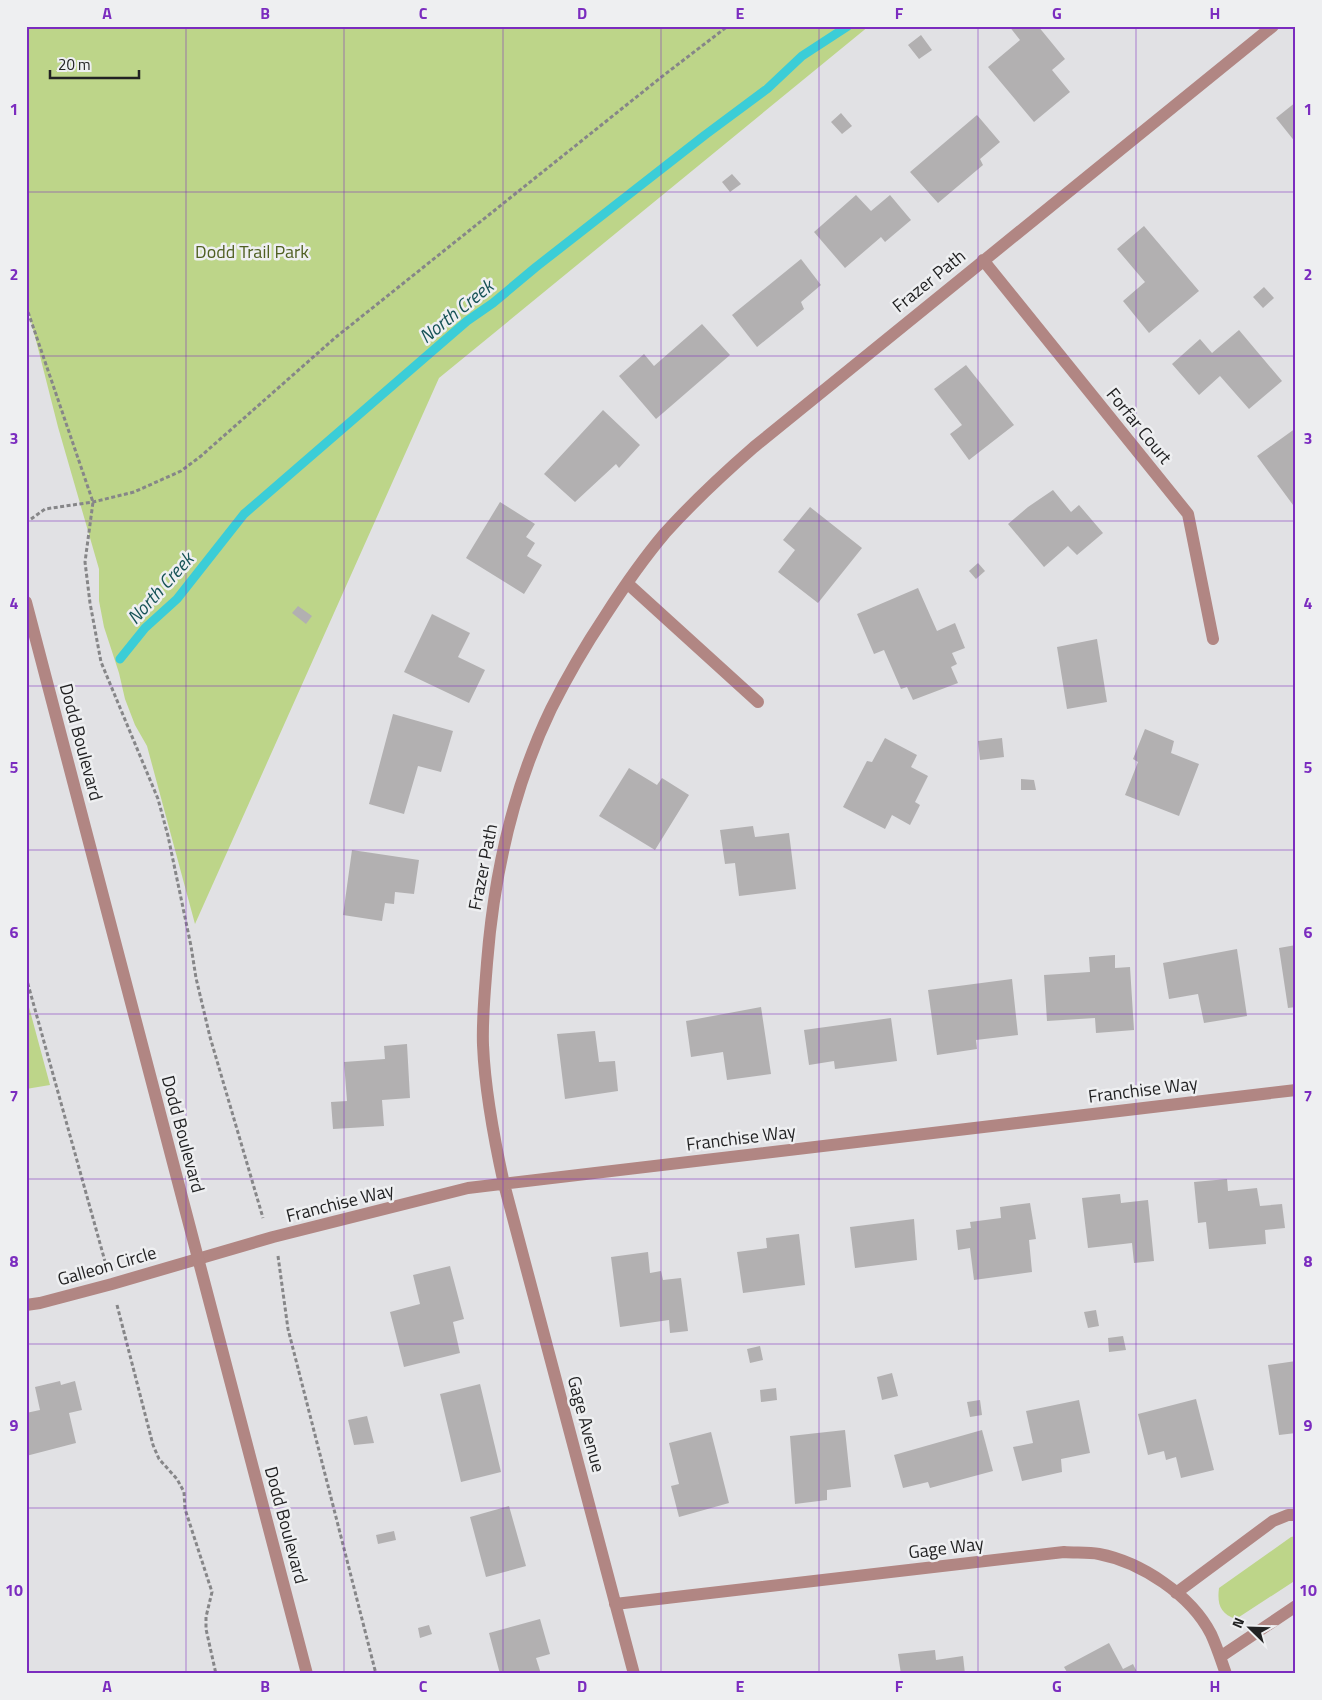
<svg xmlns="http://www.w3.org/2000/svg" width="1322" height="1700" font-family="'Titillium Web',sans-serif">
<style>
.green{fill:#bdd589}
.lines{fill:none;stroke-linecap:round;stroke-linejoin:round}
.stream{stroke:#3bcdd7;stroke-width:9}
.building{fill:#b2b0b1}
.path{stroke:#868688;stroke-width:3;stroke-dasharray:4 2.5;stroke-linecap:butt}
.minor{stroke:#b18683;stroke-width:12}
.tertiary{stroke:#b18683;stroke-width:12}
.grid{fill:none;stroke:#7b2cbf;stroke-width:1;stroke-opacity:0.55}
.labels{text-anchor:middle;stroke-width:5;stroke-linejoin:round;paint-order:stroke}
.park-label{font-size:18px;fill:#4f5f21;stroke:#eeeff1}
.street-label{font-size:18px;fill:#222223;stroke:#eeeff1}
.water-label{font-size:19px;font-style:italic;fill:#175357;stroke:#eeeff1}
.neatline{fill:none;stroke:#7b2cbf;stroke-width:2}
.grid-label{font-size:16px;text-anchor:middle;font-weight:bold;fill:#7b2cbf}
</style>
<rect width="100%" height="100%" fill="#e1e1e4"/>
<path class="green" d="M26,26H869L439,378L195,924L147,746L135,725L125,699L119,673L104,627L99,601V569L58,427L26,301Z
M26,996L50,1085L26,1089Z
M1296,1536V1580L1236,1619C1220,1614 1217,1604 1219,1588L1291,1537Z"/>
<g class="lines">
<path class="stream" d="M120,659L145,628L177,599L244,514L467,321L493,303L536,267L705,135L767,89L802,56L848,26"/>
</g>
<path class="building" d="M1009,26H1038L1065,59L1052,70L1070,92L1034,122L988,67L1020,40Z
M921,35L932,50L919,59L908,45Z
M1296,102V143L1276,118Z
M841,113L852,126L842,134L831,122Z
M977,115L1000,142L980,159L983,165L938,203L910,172Z
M732,174L741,184L730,192L722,182Z
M856,195L871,211L890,195L911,220L885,242L881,237L845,268L814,232Z
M1144,226L1199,291L1149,333L1123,301L1145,282L1117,249Z
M801,259L821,285L801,302L804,309L757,347L732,315Z
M1264,287L1274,298L1263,308L1253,297Z
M702,324L730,355L656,419L619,376L644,354L654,366Z
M1239,330L1282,381L1249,409L1220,376L1199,395L1172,364L1200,339L1212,353Z
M966,365L1014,425L969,460L950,434L962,425L934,389Z
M603,410L640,445L619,468L616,464L575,502L544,474Z
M1296,428V509L1257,456Z
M1053,490L1071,512L1079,505L1103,533L1077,555L1068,546L1044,567L1008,524L1028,507Z
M500,502L535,524L526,537L535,543L527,556L542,565L524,594L466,558Z
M810,507L862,548L818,603L778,572L795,550L783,540Z
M978,563L985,571L976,579L969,571Z
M918,588L937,631L955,623L965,648L952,653L957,664L951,667L958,683L913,700L907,687L901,689L884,650L874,654L857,614Z
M298,606L312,616L306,624L292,613Z
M432,614L470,633L458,657L485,670L469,703L404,672Z
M1097,639L1107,702L1067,709L1057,647Z
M393,714L453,731L441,772L418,766L404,814L369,804Z
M1145,729L1174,741L1171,753L1199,764L1179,816L1125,795L1138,762L1133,759Z
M885,738L917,755L911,767L928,776L915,802L920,805L910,825L892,815L885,829L843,807L867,761L872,762Z
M1002,738L1004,757L980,760L978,741Z
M629,768L657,785L662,778L689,795L655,850L599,816Z
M1021,779L1034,780L1036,790H1021Z
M753,826L755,837L789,833L796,889L739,896L735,863L725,864L720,830Z
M352,850L419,860L414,894L395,892L394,904L385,903L382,921L343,915Z
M1296,945V1007L1288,1008L1279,948Z
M1237,949L1247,1016L1204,1023L1198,994L1169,999L1163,963Z
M1115,955V968L1130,967L1134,1030L1096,1033L1095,1018L1047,1021L1044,975L1090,972L1089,957Z
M1012,979L1018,1035L976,1040L977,1049L937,1055L928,990Z
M761,1007L771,1074L727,1080L723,1052L691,1057L686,1021Z
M891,1018L897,1061L835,1069L834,1061L809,1065L804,1030Z
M595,1031L599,1062L615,1061L618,1091L565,1099L557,1034Z
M407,1044L410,1098L382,1100L384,1126L333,1129L331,1102L347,1101L344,1062L385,1059L384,1046Z
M1227,1179L1228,1191L1257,1188L1260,1206L1282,1204L1285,1228L1265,1230L1266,1244L1209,1249L1206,1222L1198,1223L1194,1182Z
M1120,1194L1121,1203L1148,1200L1154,1261L1134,1263L1132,1243L1088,1248L1082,1198Z
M1030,1203L1036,1239L1029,1240L1032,1272L974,1280L970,1248L958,1250L956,1230L971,1228L970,1222L1001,1218L1000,1207Z
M914,1219L917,1260L855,1268L850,1227Z
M799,1234L805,1285L743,1293L737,1252L767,1248L766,1238Z
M648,1252L650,1273L661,1271L663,1280L681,1278L688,1331L670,1333L669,1320L620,1327L611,1257Z
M450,1266L464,1319L453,1322L460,1353L404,1367L390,1312L420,1304L413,1275Z
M1096,1310L1099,1326L1088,1328L1084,1312Z
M1123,1336L1126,1350L1109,1352L1108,1338Z
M760,1346L763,1360L750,1363L747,1349Z
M1296,1361V1433L1279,1435L1268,1365Z
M892,1373L898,1396L882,1400L877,1377Z
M60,1381L61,1385L75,1381L82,1410L69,1413L76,1443L26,1456V1413L40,1410L35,1387Z
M480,1384L501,1472L461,1482L440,1394Z
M776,1388L777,1400L761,1402L760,1390Z
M1196,1399L1214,1470L1181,1478L1176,1457L1166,1460L1164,1451L1148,1455L1138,1414Z
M980,1400L982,1415L970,1417L967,1402Z
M1079,1400L1090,1453L1061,1459L1062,1472L1022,1481L1013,1447L1033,1443L1026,1411Z
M367,1416L374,1443L354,1445L348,1420Z
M845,1430L851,1487L827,1490V1500L795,1504L790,1436Z
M982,1430L993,1471L930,1488L928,1482L903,1488L894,1455Z
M711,1432L729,1503L679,1517L671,1486L679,1484L669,1443Z
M509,1506L526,1566L486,1577L470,1517Z
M394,1531L396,1540L378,1544L376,1535Z
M540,1619L550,1654L536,1658L541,1674H500L489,1633Z
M429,1625L432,1634L420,1638L418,1628Z
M1109,1643L1123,1669L1133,1664L1138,1674H1068L1064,1667Z
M935,1650L936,1660L963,1656L965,1674H901L898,1654Z"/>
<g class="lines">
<path class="path" d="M26,306L93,502L85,562L90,603L101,662L158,799L168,836L191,946L196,978L210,1037L263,1218
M31,519L45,509L93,502L134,492L181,471L201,456L336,337L664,75L728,26
M26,977L106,1265
M278,1256L288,1329L376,1674
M117,1305L153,1445L159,1459L177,1479L184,1492L185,1509L212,1592L206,1617V1629L216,1674"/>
<path class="minor" d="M983,260L1188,514L1213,639
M627,583L758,702
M26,1305L40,1303L112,1284L273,1237L468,1188L1296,1090
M1176,1593L1273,1521L1288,1515H1296
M615,1604L1064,1552C1075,1553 1088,1552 1099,1554C1141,1562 1191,1595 1211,1634C1217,1647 1221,1660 1226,1674
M1220,1657L1296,1606
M634,1674L504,1184C494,1139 485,1092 483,1045C482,1018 485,990 487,963C494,874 512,790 551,709C567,677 585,646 605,616C623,588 643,559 665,533C693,502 723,474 754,447L1273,26"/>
<path class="tertiary" d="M26,602L307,1674"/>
</g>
<path class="grid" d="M186,26V1674M344,26V1674M503,26V1674M661,26V1674M819,26V1674M978,26V1674M1136,26V1674M26,192H1296M26,356H1296M26,521H1296M26,686H1296M26,850H1296M26,1014H1296M26,1179H1296M26,1344H1296M26,1508H1296"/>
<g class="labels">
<g class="park-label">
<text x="252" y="258">Dodd Trail Park</text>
</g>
<g class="street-label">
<text transform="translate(929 281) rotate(-39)" y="6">Frazer Path</text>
<text transform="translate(1139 426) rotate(51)" y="6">Forfar Court</text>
<text transform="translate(81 742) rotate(75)" y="6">Dodd Boulevard</text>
<text transform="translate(483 867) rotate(-79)" y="6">Frazer Path</text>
<text transform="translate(1143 1090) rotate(-7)" y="6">Franchise Way</text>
<text transform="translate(183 1134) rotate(75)" y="6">Dodd Boulevard</text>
<text transform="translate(741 1138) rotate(-7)" y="6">Franchise Way</text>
<text transform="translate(340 1203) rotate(-14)" y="6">Franchise Way</text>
<text transform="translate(107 1266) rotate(-16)" y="6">Galleon Circle</text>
<text transform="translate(586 1424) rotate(75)" y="6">Gage Avenue</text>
<text transform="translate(286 1525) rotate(75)" y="6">Dodd Boulevard</text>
<text transform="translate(946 1548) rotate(-7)" y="6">Gage Way</text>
</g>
<g class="water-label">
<text transform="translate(456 311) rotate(-39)" y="7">North Creek</text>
<text transform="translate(160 588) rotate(-48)" y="7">North Creek</text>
</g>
</g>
<rect width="1322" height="1700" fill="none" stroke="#eeeff1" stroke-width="55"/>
<g transform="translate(1250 1628) rotate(293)" stroke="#eeeff1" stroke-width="4" paint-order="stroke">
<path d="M0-4L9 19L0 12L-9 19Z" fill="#222223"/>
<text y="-8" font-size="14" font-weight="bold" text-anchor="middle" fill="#222223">N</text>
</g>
<path d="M50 70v8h89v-8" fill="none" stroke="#222223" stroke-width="2.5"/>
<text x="58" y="70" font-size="15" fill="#222223" stroke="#eeeff1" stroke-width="4" paint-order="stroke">20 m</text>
<rect x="28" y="28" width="1266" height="1644" class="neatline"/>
<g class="grid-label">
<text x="107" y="19">A</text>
<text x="265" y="19">B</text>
<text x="423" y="19">C</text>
<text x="582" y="19">D</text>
<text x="740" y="19">E</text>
<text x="899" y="19">F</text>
<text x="1057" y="19">G</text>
<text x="1215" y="19">H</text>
<text x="14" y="115">1</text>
<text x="1308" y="115">1</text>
<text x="14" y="280">2</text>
<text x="1308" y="280">2</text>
<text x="14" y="444">3</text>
<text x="1308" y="444">3</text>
<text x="14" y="609">4</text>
<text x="1308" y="609">4</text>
<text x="14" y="773">5</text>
<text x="1308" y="773">5</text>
<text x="14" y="938">6</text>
<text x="1308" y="938">6</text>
<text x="14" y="1102">7</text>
<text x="1308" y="1102">7</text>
<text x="14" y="1267">8</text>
<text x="1308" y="1267">8</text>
<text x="14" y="1431">9</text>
<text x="1308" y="1431">9</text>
<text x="14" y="1596">10</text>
<text x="1308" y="1596">10</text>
<text x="107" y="1692">A</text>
<text x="265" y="1692">B</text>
<text x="423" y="1692">C</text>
<text x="582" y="1692">D</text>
<text x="740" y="1692">E</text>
<text x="899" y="1692">F</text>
<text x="1057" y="1692">G</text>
<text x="1215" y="1692">H</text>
</g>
</svg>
